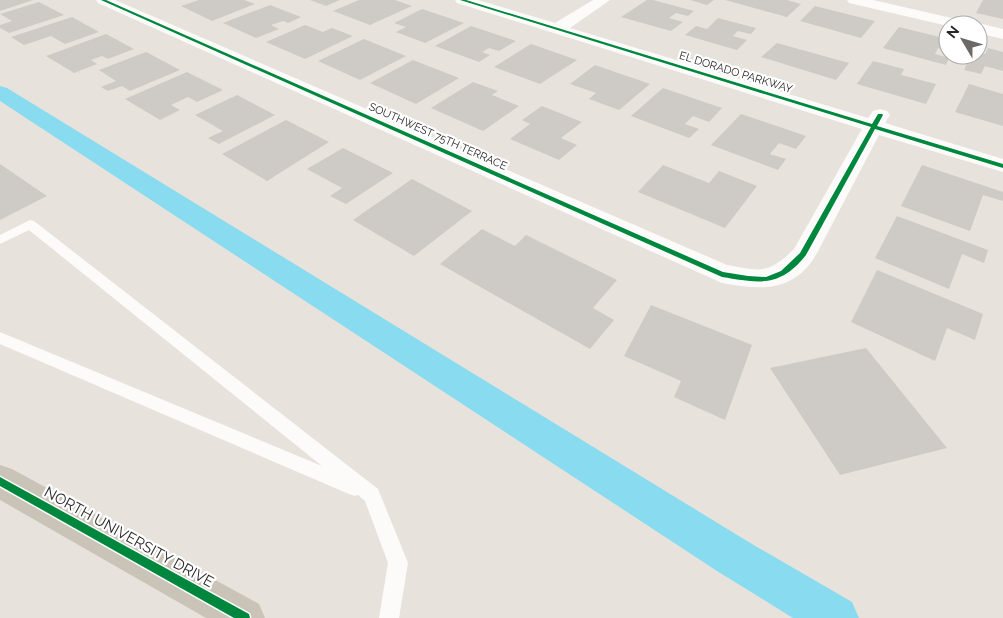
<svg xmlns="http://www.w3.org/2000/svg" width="1003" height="618" font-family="Raleway,sans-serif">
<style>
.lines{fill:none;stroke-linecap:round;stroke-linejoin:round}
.canal{fill:#89dcf0;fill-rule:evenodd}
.building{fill:#cecac6}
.lane{fill:#fcfbfa;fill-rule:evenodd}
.street{fill:#fcfbfa;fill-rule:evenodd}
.primary{fill:#cac3b7;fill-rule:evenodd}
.cycleway-casing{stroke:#fff;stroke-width:3}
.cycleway{fill:#00873e;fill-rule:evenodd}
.labels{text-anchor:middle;stroke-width:4.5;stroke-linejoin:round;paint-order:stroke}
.far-street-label{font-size:11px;fill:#282828;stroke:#fff}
.near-street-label{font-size:15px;fill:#282828;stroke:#fff}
</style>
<rect width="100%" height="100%" fill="#e8e2dc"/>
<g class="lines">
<path class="canal" d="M0,86L7,88L747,541L852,602L859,618H793L717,571L0,101Z"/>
</g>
<path class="building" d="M0,0H33L0,11Z
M199,0H244L255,4L212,21L181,6Z
M310,0H340L326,6Z
M359,0H395L412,6L370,25L333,11Z
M647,0H653L694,11L688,16L676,13L669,18L683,22L671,31L621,17Z
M690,0H714L707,5Z
M725,0H787L801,4L787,17Z
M983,0H1003V19L976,13Z
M39,2L64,15L9,33L0,28V25L12,21L0,14Z
M270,5L301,17L288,23L283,21L271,25L279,29L256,38L223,23Z
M815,6L875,21L861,38L800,21Z
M422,9L464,23L425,43L396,32L406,27L394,23Z
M72,17L99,32L65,44L51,36L24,45L11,37Z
M718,18L756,28L751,34L738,31L733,36L747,40L737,50L685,35L696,26L707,29Z
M305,25L323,32L332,28L353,36L305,59L266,42Z
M471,26L516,41L499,51L489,48L482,52L490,55L479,62L435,46Z
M899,27L948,39V51L938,48L935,54L949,58L946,65L883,48Z
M106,34L134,49L108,59L102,56L91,60L97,64L74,73L46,56Z
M364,39L406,56L360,80L318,61Z
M777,43L849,63L836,80L761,57Z
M531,44L577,60L540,84L494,67Z
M988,48L1003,52V71L985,66L981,74L964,70L971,55H978V52L985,54Z
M146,52L180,70L130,91L122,86L108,91L101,87L116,81L99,70Z
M413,60L459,78L416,104L370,83Z
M873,61L904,69L901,75L936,84L926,104L857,84Z
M595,65L650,84L619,110L589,99L596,93L570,84Z
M187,72L223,90L197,102L188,97L171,105L180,110L160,120L125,99Z
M473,82L498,91L492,95L519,106L483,131L431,108Z
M969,84L1003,94V126L955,112Z
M663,88L722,108L709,122L693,116L685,124L699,129L689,138L631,116Z
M237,95L275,115L219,144L208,138L223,131L195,115Z
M542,106L582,122L561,138L577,145L559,160L510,139L530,124L522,120Z
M741,114L806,136L796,149L779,143L770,154L786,159L778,170L711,145Z
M286,120L329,142L267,181L222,154Z
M343,148L393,173L346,204L330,196L342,188L307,169Z
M0,164L47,196L0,220Z
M663,165L709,183L719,171L757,186L725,228L638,192Z
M922,165L1003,192V201L983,195L970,231L901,206Z
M412,179L472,211L414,256L353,220Z
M897,216L988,250L984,263L962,254L949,289L875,258Z
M482,229L515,246L526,235L617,280L593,308L614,320L590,349L440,264Z
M877,270L983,314L975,340L947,328L935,361L851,322Z
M651,305L752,345L725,420L674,397L681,381L624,356Z
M866,348L947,448L840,475L770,368Z"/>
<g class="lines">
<path class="lane" d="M30,220L34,221L378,489L408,563L399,618H379L388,563L365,501L358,495L355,496L349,494L0,344V332L322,466L29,230L0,244V235Z"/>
<path class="street" d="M96,0H115L727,265C761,271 767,275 794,249L862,129L457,3L455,0H478L555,23L593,0H610L570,28L868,118L873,111L880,109L887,111L890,115L885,123L1003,159V172L879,135L816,255C793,293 760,290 722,283L98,3Z
M847,0H873L969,22L971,25L948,26L849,3Z
M978,23L1003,29V39L978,33V25H972Z"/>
<path class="primary" d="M0,465L12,469L259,604L265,618H206L0,500Z"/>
<defs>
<path id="cycleway" d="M101,0H106L723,272L748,276L766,277L781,271L800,253L871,127L460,0H466L872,124L878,114H882L883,115L877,126L1003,164V168L875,129L806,255C780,288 759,283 722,277Z
M0,477L249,614L250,618H234L0,486Z"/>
</defs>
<use href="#cycleway" class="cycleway-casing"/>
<use href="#cycleway" class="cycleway"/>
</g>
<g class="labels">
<g class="far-street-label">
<text transform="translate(736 72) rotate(17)" y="4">EL DORADO PARKWAY</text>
<text transform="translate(438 136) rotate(24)" y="4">SOUTHWEST 75TH TERRACE</text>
</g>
<g class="near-street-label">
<text transform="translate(129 537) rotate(29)" y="5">NORTH UNIVERSITY DRIVE</text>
</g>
</g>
<g transform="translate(963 40) rotate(308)"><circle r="24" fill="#ffffff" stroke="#a9a9a9"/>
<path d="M0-4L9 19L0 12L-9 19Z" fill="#6b6967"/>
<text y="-8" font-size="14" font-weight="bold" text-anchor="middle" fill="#282828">N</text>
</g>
</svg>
